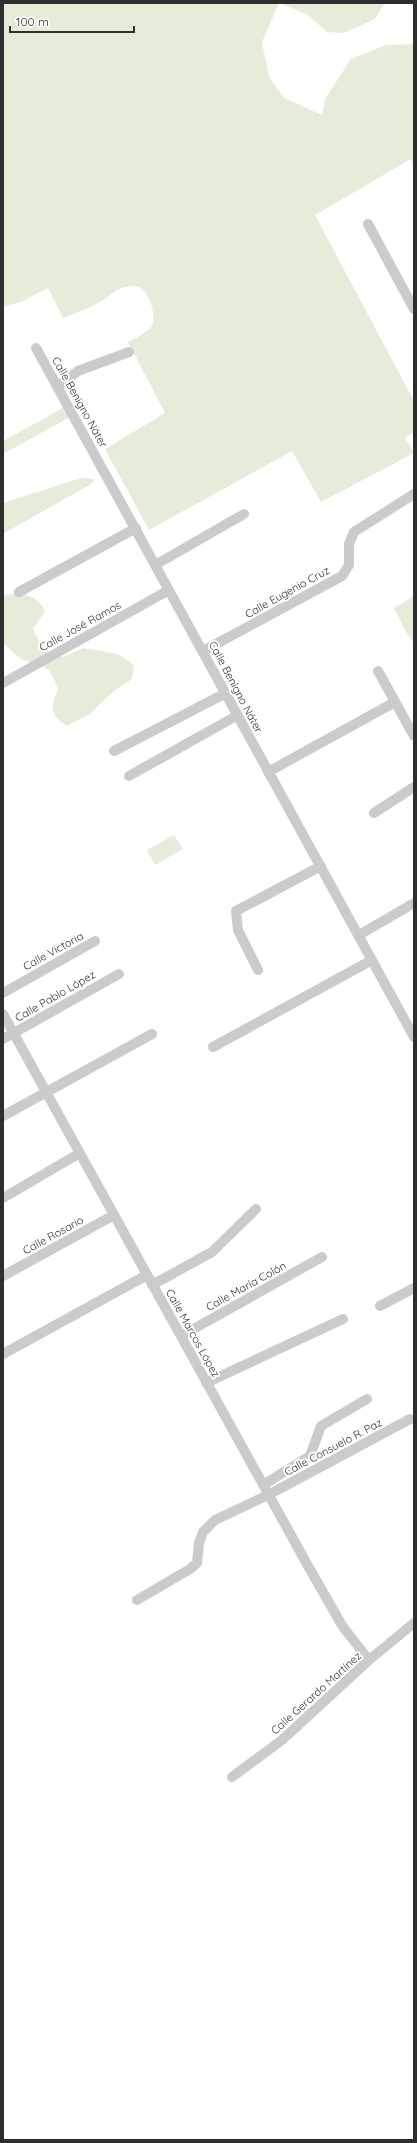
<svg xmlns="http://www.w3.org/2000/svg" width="417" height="2143" font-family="Quicksand,sans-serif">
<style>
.green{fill:#e5ecda}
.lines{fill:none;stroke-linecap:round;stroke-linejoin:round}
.minor{stroke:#cbcbcb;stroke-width:10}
.labels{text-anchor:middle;stroke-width:4;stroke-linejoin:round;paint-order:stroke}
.street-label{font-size:11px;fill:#2e2e2e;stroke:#fff}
</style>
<rect width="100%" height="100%" fill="#fff"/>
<path class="green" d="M3,3H385L375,19L344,33L327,32L308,15L279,3L262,42L269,77L284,98L322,115L325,99L351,59L386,45L414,44V165L411,159L315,215L414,401V432L405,438L414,453L321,502L292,451L149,530L105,449L165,413L128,342C137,337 151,332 153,321C155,309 147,284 132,286C113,288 114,295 100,302C88,309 75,313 63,318L48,288L21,302L3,307Z
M65,407L70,417L3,454V441Z
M81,478L95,479L91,484L3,534V503Z
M14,594C29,595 38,597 45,611L33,629L43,650L63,657L83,648L118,654L134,665L132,679L114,691L90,714L67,726C50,716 50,706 58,690C49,660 43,670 20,658C14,654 8,647 3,643V595Z
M414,596V643L406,632L394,608Z
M174,835L183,849L155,865L147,850Z"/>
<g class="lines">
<path class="minor" d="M368,224L414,309
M36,348L414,1037
M58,386L78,371L129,352
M155,565L244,514
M19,592L136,528
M203,651L342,576L349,565V544L354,532L414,494
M378,671L414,736
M3,683L169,590
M114,751L226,693
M268,772L395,702
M129,776L238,715
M374,813L414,787
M359,935L414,903
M258,970L238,930L236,911L321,866
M3,993L95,941
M3,1014L308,1566L343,1627L369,1660
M3,1039L119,974
M213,1047L372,960
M3,1116L152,1034
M3,1198L80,1153
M3,1276L114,1215
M152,1285L212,1252L256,1209
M380,1306L414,1288
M181,1336L322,1257
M3,1354L147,1275
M206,1383L343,1319
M263,1485L310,1456L321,1426L367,1399
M137,1600L190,1569L197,1563L199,1543L203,1532L215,1520L268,1495L410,1419
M232,1777L282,1740L369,1660L414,1623"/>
</g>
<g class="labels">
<g class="street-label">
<text transform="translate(80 402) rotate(61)" y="4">Calle Benigno Náter</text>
<text transform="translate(287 592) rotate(-29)" y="4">Calle Eugenio Cruz</text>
<text transform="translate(80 626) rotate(-29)" y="4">Calle José Ramos</text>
<text transform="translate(236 687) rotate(62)" y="4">Calle Benigno Náter</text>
<text transform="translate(53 951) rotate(-29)" y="4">Calle Victoria</text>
<text transform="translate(55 996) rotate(-30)" y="4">Calle Pablo López</text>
<text transform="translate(53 1235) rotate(-29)" y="4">Calle Rosario</text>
<text transform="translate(246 1286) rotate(-29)" y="4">Calle María Colón</text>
<text transform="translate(193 1333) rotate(61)" y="4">Calle Marcos López</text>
<text transform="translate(333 1447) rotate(-28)" y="4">Calle Consuelo R. Paz</text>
<text transform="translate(316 1693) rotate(-42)" y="4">Calle Gerardo Martínez</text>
</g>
</g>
<rect width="417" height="2143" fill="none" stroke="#2e2e2e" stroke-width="8"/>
<path d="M10 26v6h124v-6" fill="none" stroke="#2e2e2e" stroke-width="2"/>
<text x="16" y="26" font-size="12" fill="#2e2e2e" stroke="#ffffff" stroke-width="3" paint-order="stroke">100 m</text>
</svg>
